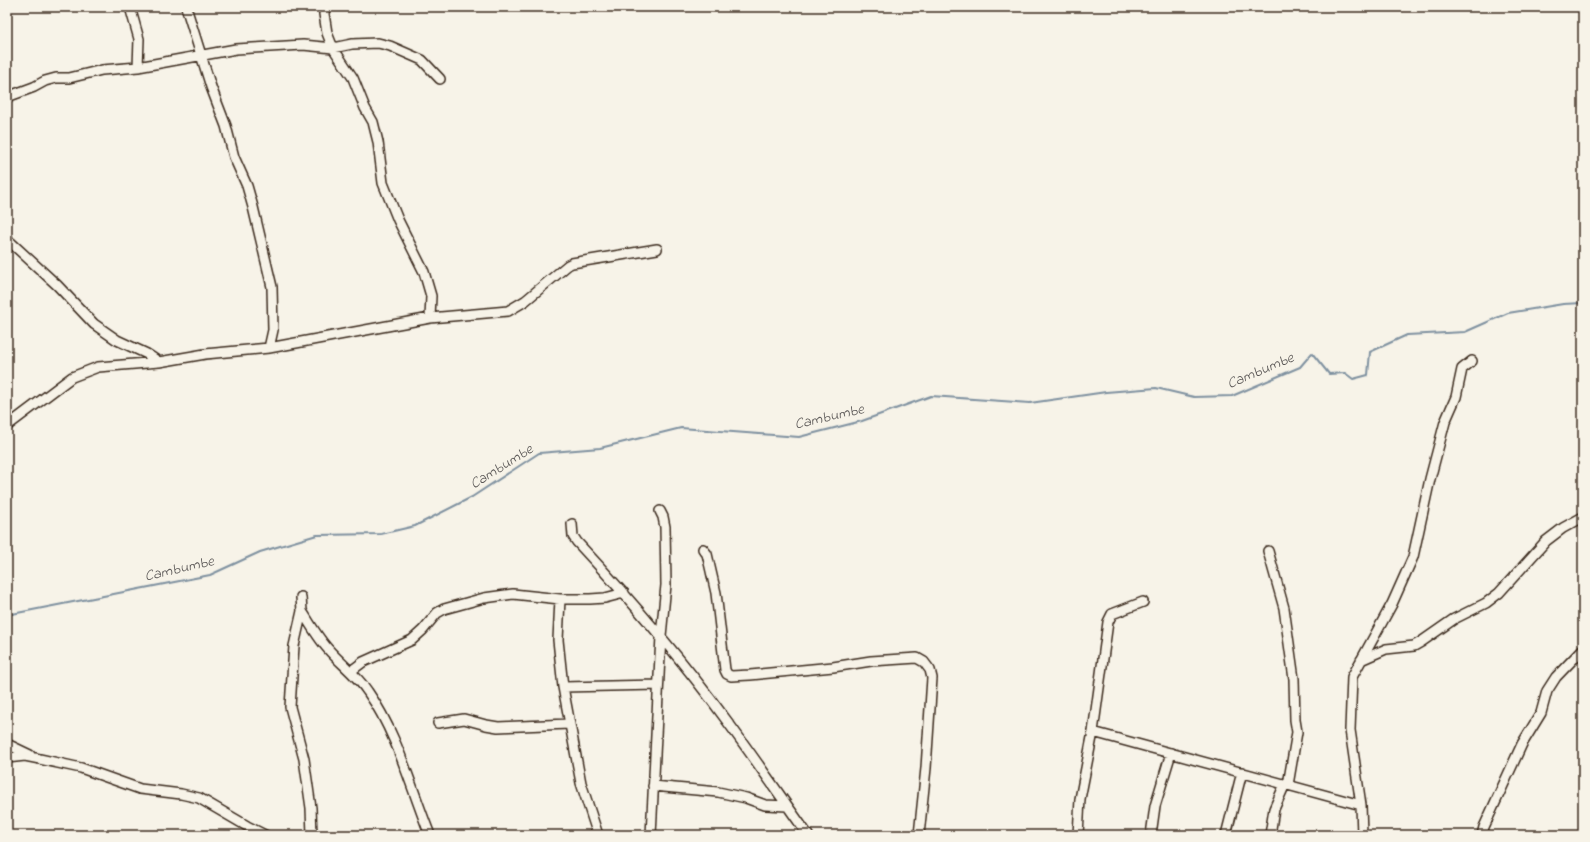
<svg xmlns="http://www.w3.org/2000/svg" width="1590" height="842" font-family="'Indie Flower',sans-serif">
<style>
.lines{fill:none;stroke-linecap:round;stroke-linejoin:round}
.stream{stroke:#7f91a0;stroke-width:2}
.minor-casing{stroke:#3b2a1e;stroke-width:12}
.minor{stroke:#f7f3e8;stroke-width:9}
.labels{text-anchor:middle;stroke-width:4;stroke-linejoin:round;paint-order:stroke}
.water-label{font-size:15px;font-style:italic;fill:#585554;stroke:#f7f3e8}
</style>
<rect width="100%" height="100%" fill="#f7f3e8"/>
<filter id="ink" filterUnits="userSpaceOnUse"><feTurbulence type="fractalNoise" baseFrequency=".025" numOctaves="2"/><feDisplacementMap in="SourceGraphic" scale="8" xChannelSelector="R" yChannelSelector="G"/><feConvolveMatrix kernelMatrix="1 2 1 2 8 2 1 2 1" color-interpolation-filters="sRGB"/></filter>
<g filter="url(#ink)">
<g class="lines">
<path class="stream" d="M7,615L210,575L260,552L317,535L381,534L415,526L472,497L539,453L600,448L681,428L799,437L862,421L931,396L1030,403L1106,392L1156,388L1194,397L1232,396L1300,367L1312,353L1329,374L1345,373L1353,379L1368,375L1370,352L1407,335L1465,332L1508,313L1563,304L1583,303"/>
<defs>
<path id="minor" d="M130,7L139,39L138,67
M186,7L211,87L226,126L234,157L247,186L253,207L272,287L273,330L269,348
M325,7L324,14L327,33L333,48L353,78L365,108L373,122L378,142L383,183L398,220L424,272L431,296L430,318
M7,97L34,87L45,81L56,78H69L102,70L138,67L236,49L303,45L333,48L352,44L378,43L390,46L422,60L440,79
M7,239L57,285L94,324L117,340L147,354L159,362
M7,426L72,377L98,367L159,362L205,354L269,348L430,318L508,311L525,301L568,265L572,263L657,249
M572,524L573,536L577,542C630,599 681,658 727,721C755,759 781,797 808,835
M703,549L707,554L716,593L725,670L727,674L731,676L750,675L833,667L871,661L917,658L924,662L930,670L932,678L926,768L919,835
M1268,551L1284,608L1294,679L1295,720L1297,732L1288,785
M301,597L302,611L294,646L290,707L304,759L311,808L312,835
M560,599L558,640L563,687L581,783L598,835
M302,611C310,624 318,638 328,649C341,664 357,675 368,692C397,733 411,788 430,835
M1361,660L1386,649L1414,646L1421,642L1454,619L1486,603L1499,593L1546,541L1563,528L1583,517
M351,671L363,662L412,640L423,630L437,613L444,609L484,598L513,594L560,599H590L605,598L624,593
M563,687L658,685
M438,723L464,719L486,725L498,727L569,724
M1093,732L1361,805
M7,744L30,755
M7,758L25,756L35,758L81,768L140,789L181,794L199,798L247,826L265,835
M653,786L718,792L746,798L765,805L787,806
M651,835L661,636L666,585L665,527L663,517L660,511
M1078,835L1080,799L1093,732L1108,622L1112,614L1143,602
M1151,835L1155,806L1171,753
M1226,835L1242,772
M1270,835L1274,809L1285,784
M1362,835L1361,805L1350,730L1352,677L1392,604L1413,557L1430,479L1445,422L1456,397L1462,369L1472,361
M1482,835L1484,827L1522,744L1541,713L1547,691L1556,677L1583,649"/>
</defs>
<use href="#minor" class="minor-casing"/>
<use href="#minor" class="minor"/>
</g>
</g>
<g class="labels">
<g class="water-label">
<text transform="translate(1260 370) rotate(-23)" y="5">Cambumbe</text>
<text transform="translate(829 416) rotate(-13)" y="5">Cambumbe</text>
<text transform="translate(501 466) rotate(-32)" y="5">Cambumbe</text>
<text transform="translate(179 568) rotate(-13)" y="5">Cambumbe</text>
</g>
</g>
<rect width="1590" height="842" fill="none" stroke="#f7f3e8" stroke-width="24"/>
<rect x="12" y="12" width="1566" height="818" fill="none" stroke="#3b2a1e" stroke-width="1.5" filter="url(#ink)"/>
</svg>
